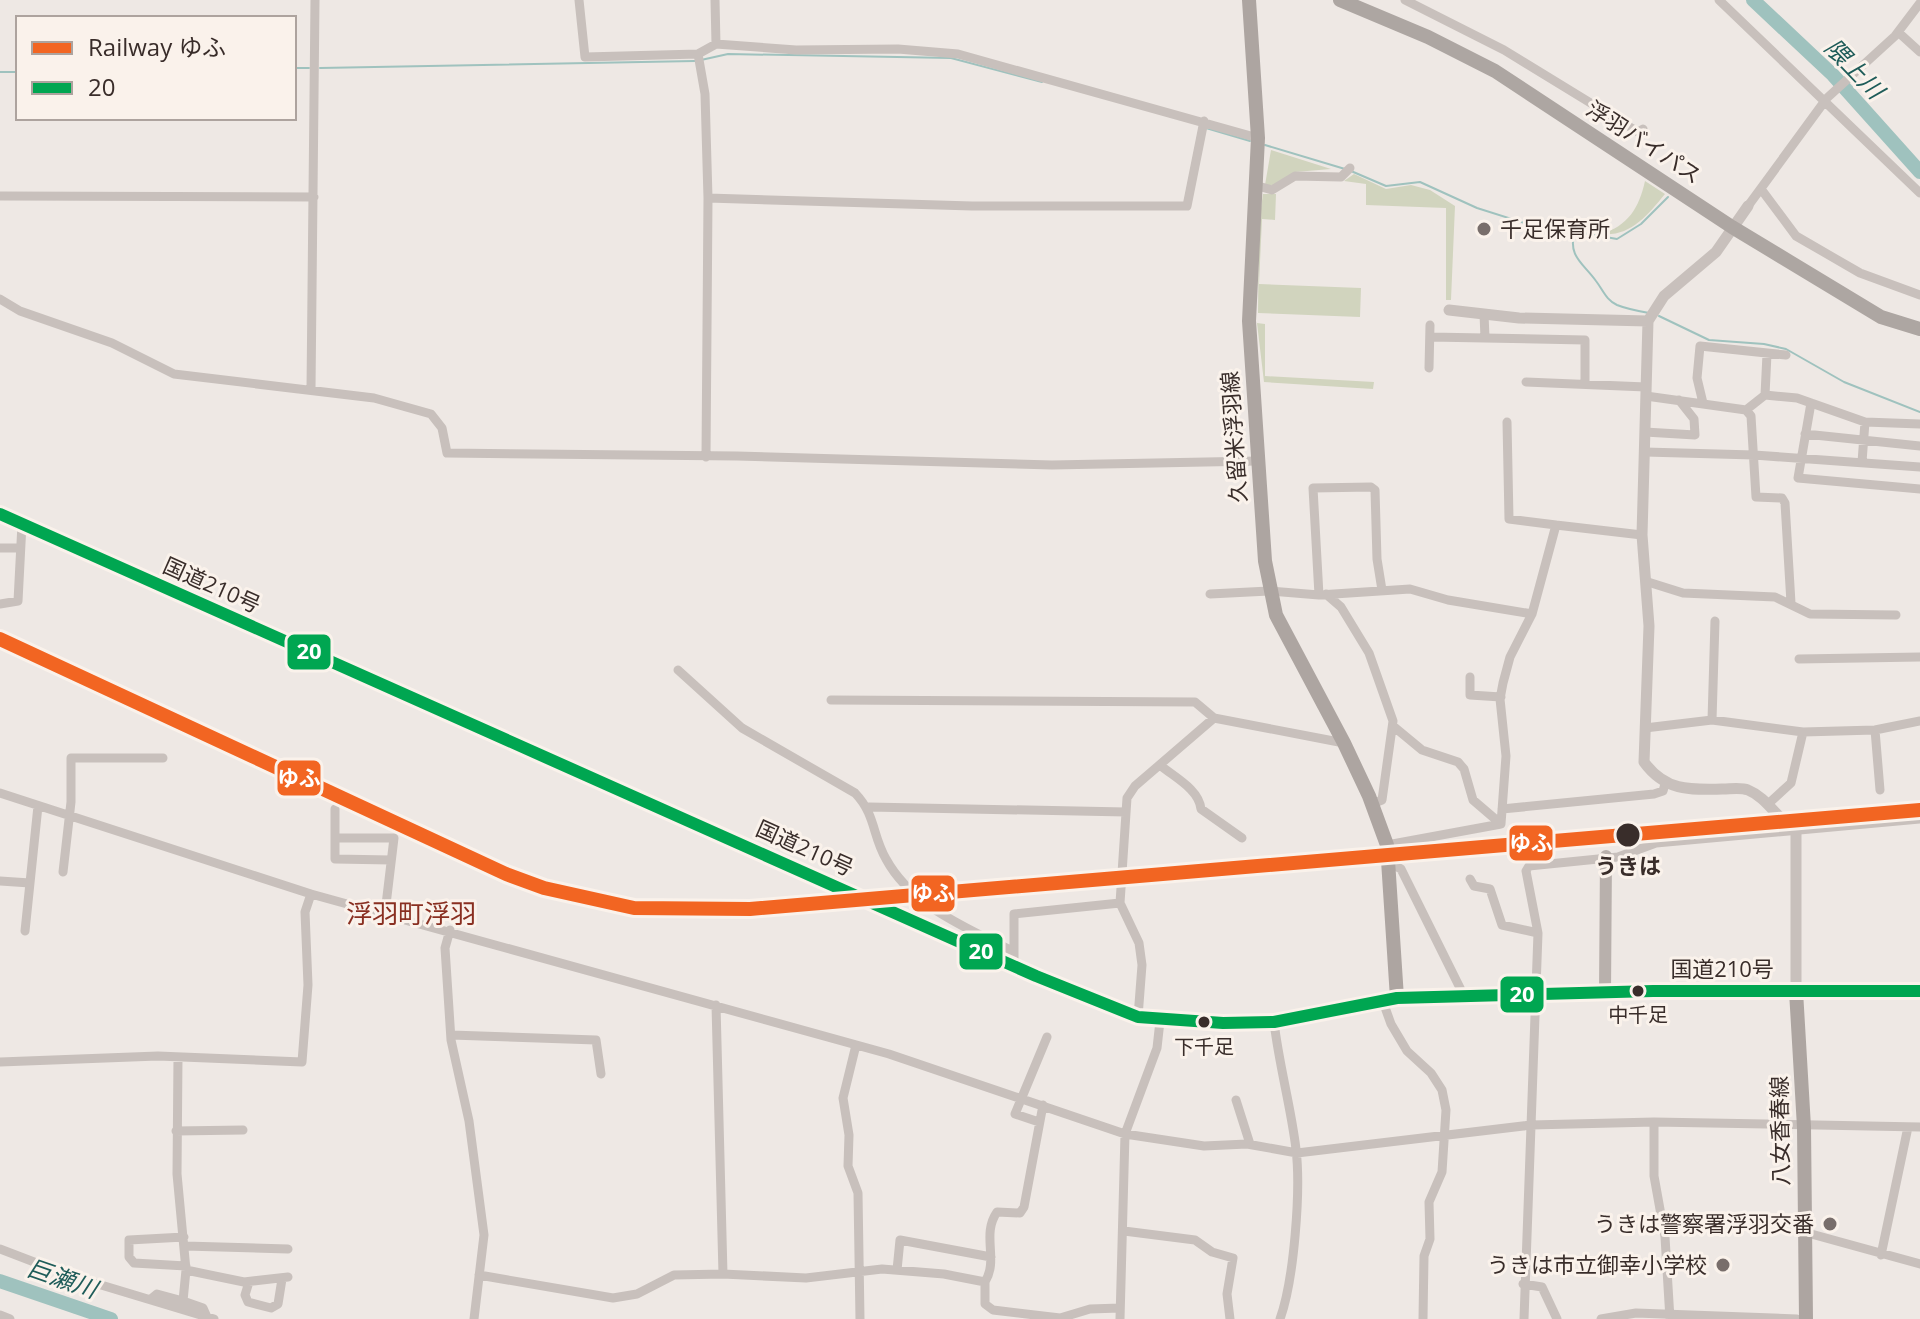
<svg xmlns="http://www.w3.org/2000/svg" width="1920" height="1319" font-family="'Open Sans','Noto Sans JP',sans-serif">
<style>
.green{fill:#d1d4be}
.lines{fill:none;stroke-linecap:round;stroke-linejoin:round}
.stream{stroke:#9fc2be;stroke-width:2}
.river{stroke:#9fc2be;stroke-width:14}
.minor{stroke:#c8c0bc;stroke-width:9}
.tertiary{stroke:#c8c0bc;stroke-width:11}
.secondary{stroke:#b8b0ac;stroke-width:12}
.primary{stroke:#ada5a1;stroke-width:14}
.trunk{stroke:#ada6a2;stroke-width:14}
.bus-1-casing{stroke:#faf2eb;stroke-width:18}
.bus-1{stroke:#00a651;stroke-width:12}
.rail-1-casing{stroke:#faf2eb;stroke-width:20}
.rail-1{stroke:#f26522;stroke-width:14}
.poi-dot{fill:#786e6b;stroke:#faf2eb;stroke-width:3}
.stop-dot{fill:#392d2a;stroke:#faf2eb;stroke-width:3}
.labels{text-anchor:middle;stroke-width:6;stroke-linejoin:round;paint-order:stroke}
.bus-label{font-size:20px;fill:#392d2a;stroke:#faf2eb}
.street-label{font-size:22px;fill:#392d2a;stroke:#faf2eb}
.poi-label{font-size:22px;fill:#392d2a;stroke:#faf2eb;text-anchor:end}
.stop-label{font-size:22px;font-weight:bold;fill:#392d2a;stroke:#faf2eb}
.water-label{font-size:24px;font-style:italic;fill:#1e5c59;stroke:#faf2eb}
.quarter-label{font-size:26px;fill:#892f21;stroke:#faf2eb}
.line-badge{stroke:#faf2eb;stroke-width:3}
.badge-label{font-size:22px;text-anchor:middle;font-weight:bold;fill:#fff}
</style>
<rect width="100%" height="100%" fill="#eee8e4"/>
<path class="green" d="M1271,150L1331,169L1295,172L1275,185H1265Z
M1354,174L1386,189L1411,185L1430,190L1455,206L1451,300H1446V208L1366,205V184L1344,181Z
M1645,181L1665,194C1647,216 1630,237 1601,234C1628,226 1639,208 1645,181Z
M1263,194H1276L1275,220L1262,219L1259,284L1361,288L1360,317L1258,313L1259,222Z
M1257,323L1265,324V376L1374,382L1373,389L1264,382Z"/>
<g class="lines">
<path class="stream" d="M701,60L728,54L951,58L1042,82
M294,68H309
M320,68L695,61
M0,72H18
M1206,128L1250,141
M1265,145L1345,169
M1351,171L1386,186L1420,182L1477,208L1534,226L1575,231C1567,256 1583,263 1596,281C1603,290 1606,300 1617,305C1627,309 1638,311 1649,313
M1577,232L1617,239L1641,224L1668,197
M1659,316L1709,340L1764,344L1786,349L1844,382L1920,412"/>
<path class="river" d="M1753,0L1833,75L1920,172
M0,1281L111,1319"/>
<path class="minor" d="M579,0L585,57L698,54L716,44L796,50L898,49L958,54L1258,138
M715,0L716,44
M1405,0L1504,50L1638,132L1643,129
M1719,0L1920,193
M1898,32L1920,52
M698,54L705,94L708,198L706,457
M1258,186L1272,190L1295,176L1341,177L1350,168
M1761,189L1796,236L1860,273L1920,295
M0,196L314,197
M708,198L972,206H1187L1204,121
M1748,206L1827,98L1895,36L1920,3
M0,299L20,311L112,343L174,374L374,398L431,414L442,428L447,453L737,456L1052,465L1257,461
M1484,314L1485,338
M1430,337L1585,340V384
M1429,368L1430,325
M1526,382L1646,387
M311,389L315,0
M1765,395L1797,398L1865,422L1920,424
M1646,396L1746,410L1751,416L1756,497L1782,498L1785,503L1791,603
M1703,403L1697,378L1700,346L1786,355
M1811,403L1798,478L1920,489
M1746,410L1765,395L1767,354
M1507,422L1509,519L1556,525
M1645,432L1695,435L1694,419L1679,400
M1805,434L1920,446
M1645,452L1754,455L1920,467
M1862,462L1865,422
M0,548H19
M1648,582L1683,593L1775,597L1810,614L1896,615
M1210,594L1269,591L1319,595L1410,589L1448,600L1532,614
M1326,594L1341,607L1369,653L1393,721L1382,800L1372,804
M1319,595L1313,488L1371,487L1375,490L1377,559L1382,590
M0,604L18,601L22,524
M1799,659L1920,657
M678,670L742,728L855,793C876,815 872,835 886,859C912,907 968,928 1014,952V966
M1470,677V695L1501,697
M831,700L1195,702L1214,718
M1712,720L1715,621
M1393,726L1422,750L1458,762L1464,769L1473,800L1501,824
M1645,728L1712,720L1803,732
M1875,730L1880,790
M1160,765C1174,777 1199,789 1201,809L1242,838
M0,793L311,894L889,1054L1125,1134L1204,1146L1247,1144L1297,1153L1531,1125L1654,1122L1920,1127
M1768,804L1791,783L1803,732L1875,730L1920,721
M869,807L1126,812
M335,809V859L391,860
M1502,809L1654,794L1663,791L1665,784
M1501,824L1506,756L1500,699L1503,683L1510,657L1532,614L1556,525L1642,535
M335,838H394L385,913
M1387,845L1501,824
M1390,863L1401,869L1465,998
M63,872L71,802V758H163
M1470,879L1474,886L1490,889L1502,925L1538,933
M0,881L30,883
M450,930L445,948L451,1040L469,1121L484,1235L474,1319
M25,931L38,806
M1014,952V914L1120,903
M1382,999L1391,1024L1407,1051L1431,1073L1442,1090L1446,1110L1442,1172L1429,1202L1430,1239L1424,1256L1423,1319
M716,1005L723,1274L806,1278L882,1269L944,1274L985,1282V1304L993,1310L1060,1318L1090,1309L1120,1308
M1138,1017L1142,965L1139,943L1120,903L1127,798L1135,786L1214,718L1344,743
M1274,1022C1279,1065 1291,1107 1296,1149C1301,1191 1294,1280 1280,1319
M451,1035L596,1040L601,1074
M856,1045L843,1098L849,1135L848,1166L858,1193L860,1319
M178,1057L177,1174L186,1270L183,1301L203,1308L207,1317
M0,1062L158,1056L302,1062L308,985L305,912L311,894
M1236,1100L1250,1144
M1039,1122L1015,1114L1047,1037
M1654,1122V1176L1665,1237L1670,1319
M176,1131L243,1130
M1124,1231L1195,1240L1212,1252L1233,1258L1227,1294L1230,1319
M1804,1232L1920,1264
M184,1237L129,1240V1257L134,1263L186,1266
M185,1246L288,1249
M0,1249L68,1275L214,1319
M1881,1255L1908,1127
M186,1270L244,1282L288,1277
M897,1270L900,1240L991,1257
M479,1275L613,1298L637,1294L674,1275L723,1274
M249,1282L245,1295L248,1302L271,1308L278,1304L282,1279
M985,1282C999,1259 981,1235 997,1212L1020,1213L1024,1207L1043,1105
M1523,1284L1542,1287L1557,1319
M151,1299L157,1294L183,1301
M0,1315L10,1319
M1120,1319L1125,1134L1157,1048L1160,1021
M1524,1319L1538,933L1526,871L1529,866L1618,857L1656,843L1920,819
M1601,1319L1636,1313L1797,1319"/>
<path class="tertiary" d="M1748,206L1716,252L1664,296L1648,321L1642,535L1649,626L1644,762C1665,791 1689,790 1723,789C1730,789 1741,787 1748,790C1768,798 1777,820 1796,830V991
M1449,310L1519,318L1648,321"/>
<path class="secondary" d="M1605,993L1606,856"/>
<path class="primary" d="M1249,0L1258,138L1249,321L1265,561L1276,615L1344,743L1369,796L1387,845L1397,998
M1796,991L1804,1127L1806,1319"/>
<path class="trunk" d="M1340,0L1428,37L1495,71L1732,227L1881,317L1920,329
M0,514L1036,976L1138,1017L1223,1023L1274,1022L1397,998L1653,991H1920"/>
<defs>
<path id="bus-1" d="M0,514L1036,976L1138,1017L1223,1023L1274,1022L1397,998L1653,991H1920"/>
</defs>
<use href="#bus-1" class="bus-1-casing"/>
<use href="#bus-1" class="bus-1"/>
<defs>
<path id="rail-1" d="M0,639L506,874L544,888L634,908L750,909L1920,810"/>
</defs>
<use href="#rail-1" class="rail-1-casing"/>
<use href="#rail-1" class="rail-1"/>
</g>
<g class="poi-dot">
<circle cx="1484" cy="229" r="8"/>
<circle cx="1830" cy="1224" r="8"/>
<circle cx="1723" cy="1265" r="8"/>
</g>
<g class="stop-dot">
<circle cx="1628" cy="835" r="13"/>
<circle cx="1638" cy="991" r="7"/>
<circle cx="1204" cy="1022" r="7"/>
</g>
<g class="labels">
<g class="bus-label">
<text x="1638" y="1022">中千足</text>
<text x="1204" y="1054">下千足</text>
</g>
<g class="street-label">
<text transform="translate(1644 142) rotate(33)" y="8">浮羽バイパス</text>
<text transform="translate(1234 437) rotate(-94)" y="8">久留米浮羽線</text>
<text transform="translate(212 585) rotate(24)" y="8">国道210号</text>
<text transform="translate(805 848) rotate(24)" y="8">国道210号</text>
<text x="1722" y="977">国道210号</text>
<text transform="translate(1780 1131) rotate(-91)" y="8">八女香春線</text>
</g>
<g class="poi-label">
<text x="1500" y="237" text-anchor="start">千足保育所</text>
<text x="1814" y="1232">うきは警察署浮羽交番</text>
<text x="1707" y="1273">うきは市立御幸小学校</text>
</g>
<g class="stop-label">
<text x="1628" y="874">うきは</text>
</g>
<g class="water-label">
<text transform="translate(1854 69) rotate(46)" y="8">隈上川</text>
<text transform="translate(62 1279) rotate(19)" y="8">巨瀬川</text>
</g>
<g class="quarter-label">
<text x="411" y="923">浮羽町浮羽</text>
</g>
</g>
<g class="line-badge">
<rect x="286" y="633" width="46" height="38" rx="8" fill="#00a651"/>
<rect x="276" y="759" width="46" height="38" rx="8" fill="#f26522"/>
<rect x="1508" y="824" width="46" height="38" rx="8" fill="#f26522"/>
<rect x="910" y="874" width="46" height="39" rx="8" fill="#f26522"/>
<rect x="958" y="932" width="46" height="39" rx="8" fill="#00a651"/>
<rect x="1499" y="975" width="46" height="39" rx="8" fill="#00a651"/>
</g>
<g class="badge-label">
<text x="309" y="659">20</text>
<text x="299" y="786">ゆふ</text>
<text x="1531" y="851">ゆふ</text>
<text x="933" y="901">ゆふ</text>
<text x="981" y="959">20</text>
<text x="1522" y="1002">20</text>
</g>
<rect x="16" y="16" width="280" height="104" fill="#faf2eb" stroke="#ada39e" stroke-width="2"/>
<rect x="32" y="42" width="40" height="12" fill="#f26522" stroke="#ada39e" stroke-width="2"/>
<text x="88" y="56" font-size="24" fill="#392d2a">Railway ゆふ</text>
<rect x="32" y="82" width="40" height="12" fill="#00a651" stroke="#ada39e" stroke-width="2"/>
<text x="88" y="96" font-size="24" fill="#392d2a">20</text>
</svg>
